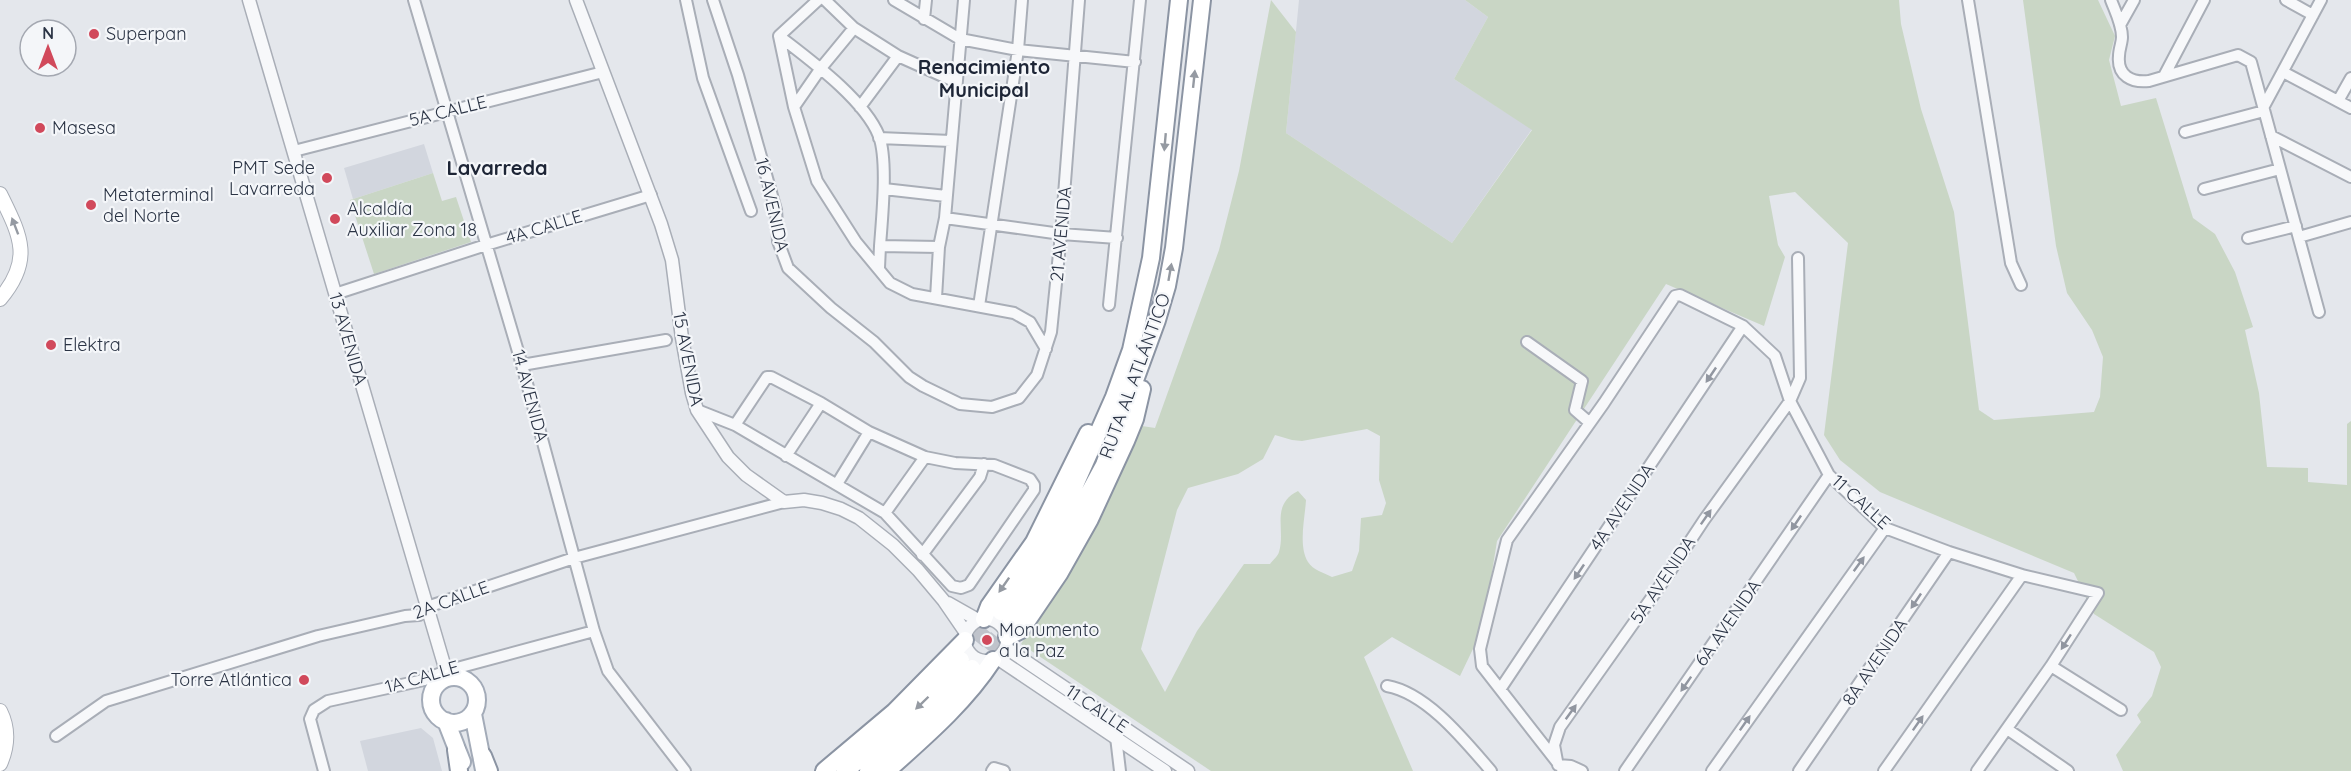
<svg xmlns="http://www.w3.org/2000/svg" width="2351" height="771" font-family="Quicksand,sans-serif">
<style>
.built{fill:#d2d6de}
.green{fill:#c9d6c5;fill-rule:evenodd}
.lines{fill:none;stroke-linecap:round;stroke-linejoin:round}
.trunk-tunnel{stroke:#bfc3cb;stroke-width:16;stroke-dasharray:16 8;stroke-linecap:butt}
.minor-casing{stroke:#a9aeb7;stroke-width:14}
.tertiary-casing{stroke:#a9aeb7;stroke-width:15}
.secondary-casing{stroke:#a9aeb7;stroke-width:16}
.primary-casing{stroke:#a3abb8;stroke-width:20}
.trunk-casing{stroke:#8b94a3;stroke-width:20}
.minor{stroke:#f7f8fa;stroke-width:10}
.tertiary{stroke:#f7f8fa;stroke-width:12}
.secondary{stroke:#fff;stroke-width:14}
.primary{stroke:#fff;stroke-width:16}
.trunk{stroke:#fff;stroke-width:16}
.oneway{fill:#959aa2}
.oneway2{fill:#9196a0}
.poi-dot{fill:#d1495b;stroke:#f4f6f9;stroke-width:2}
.labels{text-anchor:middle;stroke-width:4.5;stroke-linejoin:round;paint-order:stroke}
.poi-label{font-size:18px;fill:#2b3445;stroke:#f4f6f9;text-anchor:start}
.street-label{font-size:18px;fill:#2b3445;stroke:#f4f6f9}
.neighbourhood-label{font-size:20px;font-weight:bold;fill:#1d2536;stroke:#f4f6f9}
</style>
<rect width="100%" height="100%" fill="#e4e7ec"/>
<path class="built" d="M1299,0H1465L1488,17L1454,79L1532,129L1452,243L1286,133Z
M424,144L433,173L353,199L344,168Z
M421,728L433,738L442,771H368L360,741Z"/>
<path class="green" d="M1271,0L1296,32L1286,133L1452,243L1532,130L1454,79L1488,17L1465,0H1899L1901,24L1921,109L1954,212L1979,410L1994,420L2094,412L2100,397L2103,357L2092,330L2067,293L2056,246L2023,0H2098L2115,36L2109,60L2121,106L2156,98L2193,218L2215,234L2235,272L2253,327L2245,330L2259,393L2267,467L2308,468V482L2347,485V424L2351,421V771H2123L2116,755L2141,722L2137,715L2152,696L2161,667L2154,652L2094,614L2074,573L1880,492L1840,460L1824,435L1848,243L1795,192L1769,196L1778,245L1785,257L1764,326L1666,284L1497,541L1483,628L1460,676L1392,637L1364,657L1413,771H1211L1021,644L1088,541L1142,426L1155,428L1219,250L1239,171ZM1367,429L1380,436L1379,480L1386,503L1382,515L1361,518L1359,551L1352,571L1332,577C1324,573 1313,570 1308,562C1298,546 1305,518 1306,500L1298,491C1270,505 1286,529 1279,552C1278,556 1273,560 1270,564H1244L1197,631L1165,692L1141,649L1177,510L1188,488L1238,474L1263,459L1275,435L1292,440L1302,441Z
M433,173L442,201L456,197L471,242L374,274L350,200Z"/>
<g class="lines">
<path class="trunk-tunnel" d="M961,660L1001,612
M972,668L1011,620"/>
<defs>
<path id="minor" d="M414,0L522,365L594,631L608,671L685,771
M686,0L703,78L751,211
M713,0L738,75L776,210L778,241L788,268L831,308L874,342L909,377L923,386L960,404L992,407L1019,398L1037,375L1051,332L1061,234L1079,0
M825,0L854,28L898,56L956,82
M894,0L960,39L1018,50L1135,62
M1968,0L2011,263L2021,285
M2111,0C2115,11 2122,24 2122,37C2122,43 2119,49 2119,56C2117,76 2132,83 2149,81L2238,55L2251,62L2319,312
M2286,0L2313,15
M924,19L926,0
M2120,25L2134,0
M779,36L794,107L817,181L856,242L890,283L912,294L1014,313L1030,322L1046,349
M779,36C810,60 864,99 879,136C888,161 882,218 880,246
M779,36L818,0
M2283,72L2351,108
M2164,76L2204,0
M2338,101L2351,78
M794,107L821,68L854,28
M860,107L898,56
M2263,108L2321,0
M2185,132L2264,111
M2271,136L2351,177
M879,138L951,141
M294,151L603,72
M884,189L946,196
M2204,189L2280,169
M945,218L1061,234L1117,238
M2299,237L2351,222
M2248,238L2296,226
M879,268L880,246L939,247
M335,294L486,245L651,195
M936,298L939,247L945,218L964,0
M1109,305L1140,0
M979,306L1018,50L1022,0
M1527,342L1582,381L1575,410L1590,423
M522,365L666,340
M697,410L735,425L885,513L952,586L961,588L969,585L1034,490V485L1030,479L994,465L955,463L925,457L869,432L821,403L771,377H767L735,425
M786,456L821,403
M837,484L869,432
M885,513L925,457
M922,555L980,477L984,464
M2051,666L2121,710
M1387,686C1427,693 1465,741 1491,771
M1501,688L1743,326
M2007,729L2068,771
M1118,734L1116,737L1120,771
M56,736L106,701L318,636L405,616L419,615L427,607L574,558L784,502
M1557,761L1554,745L1560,727L1667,576L1704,520L1790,401L1800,378L1798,258
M1558,765L1571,766L1582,771
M324,771L310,719L314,710L328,701L424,680L446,671L594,631
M992,771L994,768L1004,771
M1564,771L1482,666L1480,649L1507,540L1604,403L1675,296L1680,295L1743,326L1775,356L1790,401L1829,475L1885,528L1949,552L2022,575L2098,593L2051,666L1977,771
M1625,771L1829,475
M1712,771L1885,528
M1799,771L1949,552
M1884,771L2022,575"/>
<path id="tertiary" d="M249,0L448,678
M576,0L661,224L672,260L682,338L692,393L697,410L728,457L746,475L784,502L804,500L822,503L841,509L859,518L893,545L918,570L944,601L966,633
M948,603L978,620
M965 640a21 21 0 1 1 42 0a21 21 0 1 1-42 0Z
M1006,648L1188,771
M997,658L1165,771"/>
<path id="secondary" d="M0,194C20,235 34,259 0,299
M0,711C9,729 8,746 0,764"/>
<path id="primary" d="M431 700a23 23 0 1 1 46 0a23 23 0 1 1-46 0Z
M473,714L484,770
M446,721L462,762"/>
<path id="trunk" d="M1001,612L1060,519L1114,397L1131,350L1151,258L1179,0
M984,619L989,606L1034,542L1088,433
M1011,620L1051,563L1104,465L1157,320L1167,286L1174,248L1202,0
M1007,637L1021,630L1059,574L1090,519L1126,441L1135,419L1142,389
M456,750L459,771
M483,756L489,771
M824,771L894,712L965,640
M845,771C888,738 926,700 961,660
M868,771L918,726L972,668
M887,771C925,737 965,703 993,660"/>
</defs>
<use href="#minor" class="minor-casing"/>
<use href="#tertiary" class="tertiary-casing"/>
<use href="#secondary" class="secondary-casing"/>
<use href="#primary" class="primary-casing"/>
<use href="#trunk" class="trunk-casing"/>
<use href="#minor" class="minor"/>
<use href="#tertiary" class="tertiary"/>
<use href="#secondary" class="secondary"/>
<use href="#primary" class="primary"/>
<use href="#trunk" class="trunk"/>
</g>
<defs><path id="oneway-solid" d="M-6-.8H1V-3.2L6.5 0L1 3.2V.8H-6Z" transform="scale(1.5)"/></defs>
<g class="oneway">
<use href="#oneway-solid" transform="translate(1194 79) rotate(-84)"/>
<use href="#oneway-solid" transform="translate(1165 142) rotate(95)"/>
<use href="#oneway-solid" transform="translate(15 226) rotate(-111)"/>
<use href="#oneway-solid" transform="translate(1170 272) rotate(-80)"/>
<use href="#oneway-solid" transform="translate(1004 585) rotate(125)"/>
<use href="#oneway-solid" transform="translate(922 703) rotate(136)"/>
</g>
<g class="oneway2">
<use href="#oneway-solid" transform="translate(1711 375) rotate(124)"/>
<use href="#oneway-solid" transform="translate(1706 517) rotate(-55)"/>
<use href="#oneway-solid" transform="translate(1796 523) rotate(124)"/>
<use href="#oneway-solid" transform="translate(1859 564) rotate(-54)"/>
<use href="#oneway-solid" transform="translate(1579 572) rotate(124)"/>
<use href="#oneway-solid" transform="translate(1916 601) rotate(124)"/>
<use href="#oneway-solid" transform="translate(2066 642) rotate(123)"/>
<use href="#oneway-solid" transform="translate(1686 684) rotate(125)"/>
<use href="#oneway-solid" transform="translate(1571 712) rotate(-54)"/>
<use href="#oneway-solid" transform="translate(1745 723) rotate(-55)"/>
<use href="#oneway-solid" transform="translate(1918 723) rotate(-55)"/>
</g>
<g class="poi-dot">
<circle cx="94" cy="34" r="6"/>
<circle cx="40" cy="128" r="6"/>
<circle cx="327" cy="178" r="6"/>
<circle cx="91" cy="205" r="6"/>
<circle cx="335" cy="219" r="6"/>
<circle cx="51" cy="345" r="6"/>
<circle cx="987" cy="640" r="6"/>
<circle cx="304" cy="680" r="6"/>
</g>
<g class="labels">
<g class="poi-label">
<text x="106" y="40">Superpan</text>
<text x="52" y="134">Masesa</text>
<text x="315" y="174" text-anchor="end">PMT Sede<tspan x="315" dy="21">Lavarreda</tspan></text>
<text x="103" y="201">Metaterminal<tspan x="103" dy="21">del Norte</tspan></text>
<text x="347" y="215">Alcaldía<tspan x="347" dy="21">Auxiliar Zona 18</tspan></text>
<text x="63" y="351">Elektra</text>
<text x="999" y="636">Monumento<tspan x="999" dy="21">a la Paz</tspan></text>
<text x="292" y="686" text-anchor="end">Torre Atlántica</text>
</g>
<g class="street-label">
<text transform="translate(448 111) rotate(-14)" y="6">5A CALLE</text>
<text transform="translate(772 205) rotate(77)" y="6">16 AVENIDA</text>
<text transform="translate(544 227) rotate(-17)" y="6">4A CALLE</text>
<text transform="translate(1061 234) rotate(-85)" y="6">21 AVENIDA</text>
<text transform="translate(348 339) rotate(74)" y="6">13 AVENIDA</text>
<text transform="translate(688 359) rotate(79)" y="6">15 AVENIDA</text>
<text transform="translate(1135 376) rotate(-70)" y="6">RUTA AL ATLÁNTICO</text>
<text transform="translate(530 396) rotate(75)" y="6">14 AVENIDA</text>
<text transform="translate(1861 502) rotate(42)" y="6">11 CALLE</text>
<text transform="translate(1622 507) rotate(-56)" y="6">4A AVENIDA</text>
<text transform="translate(1663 580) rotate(-56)" y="6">5A AVENIDA</text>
<text transform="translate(451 600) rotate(-20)" y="6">2A CALLE</text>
<text transform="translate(1728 623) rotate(-55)" y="6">6A AVENIDA</text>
<text transform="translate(1875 662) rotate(-56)" y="6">8A AVENIDA</text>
<text transform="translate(422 677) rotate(-16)" y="6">1A CALLE</text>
<text transform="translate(1097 709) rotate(34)" y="6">11 CALLE</text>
</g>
<g class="neighbourhood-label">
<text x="984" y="74">Renacimiento<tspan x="984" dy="23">Municipal</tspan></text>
<text x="497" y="175">Lavarreda</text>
</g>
</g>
<g transform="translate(48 48)"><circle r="28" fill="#f4f6f9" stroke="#a4a8b1" stroke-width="1.5"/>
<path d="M0-4.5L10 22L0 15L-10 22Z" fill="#d1495b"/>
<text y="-9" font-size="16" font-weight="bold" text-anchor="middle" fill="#2b3445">N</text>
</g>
</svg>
